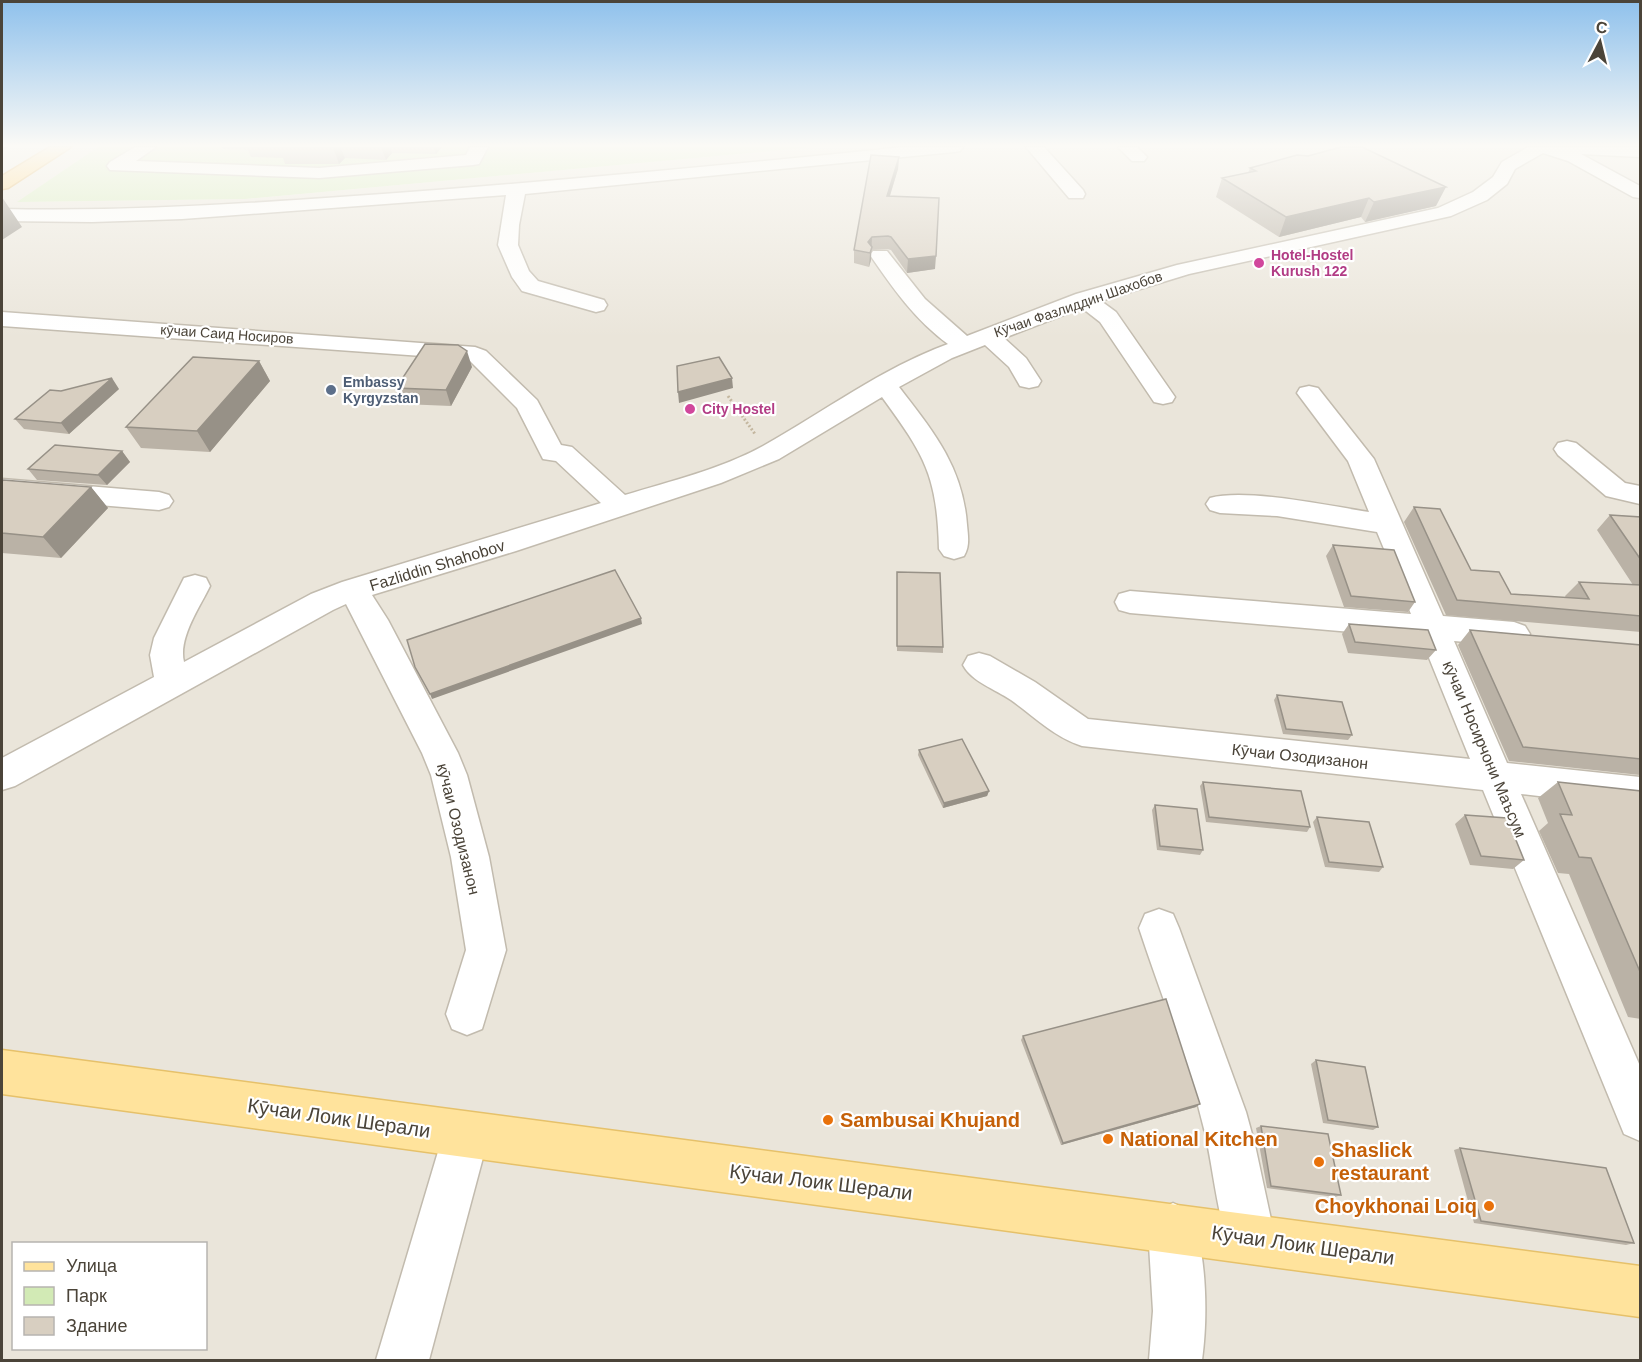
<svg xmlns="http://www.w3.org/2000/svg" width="1642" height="1362" font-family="Helvetica,sans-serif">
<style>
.residential{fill:#eae5da;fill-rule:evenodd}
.green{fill:#d2eab5}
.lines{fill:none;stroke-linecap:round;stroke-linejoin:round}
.minor-casing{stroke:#c2bbae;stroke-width:3}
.major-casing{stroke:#e6c16a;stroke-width:3}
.highway-casing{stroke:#e0a43c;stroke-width:3}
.path{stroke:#c4b79f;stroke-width:3;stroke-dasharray:2 2;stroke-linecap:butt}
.minor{fill:#fff;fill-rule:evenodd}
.major{fill:#ffe39c;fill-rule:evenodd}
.highway{fill:#ffcf6e;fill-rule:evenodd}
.wall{fill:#bab2a6}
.shaded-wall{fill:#979187}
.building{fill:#d8cfc1;stroke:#979187;stroke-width:1.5}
.hotel-dot{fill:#d1479c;stroke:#fff;stroke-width:2}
.service-dot{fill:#5c6f8a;stroke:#fff;stroke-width:2}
.food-dot{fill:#e8710a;stroke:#fff;stroke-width:2}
.labels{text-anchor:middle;stroke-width:4.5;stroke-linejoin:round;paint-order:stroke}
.far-hotel-label{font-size:14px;font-weight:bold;fill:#b23c85;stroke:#fff;text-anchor:start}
.far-street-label{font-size:14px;fill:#4b4439;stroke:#fff}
.far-service-label{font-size:14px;font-weight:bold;fill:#4e5e75;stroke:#fff;text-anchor:start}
.street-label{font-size:16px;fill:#4b4439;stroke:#fff}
.near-street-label{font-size:20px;fill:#4b4439;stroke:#fff}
.near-food-label{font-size:20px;font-weight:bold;fill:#c56008;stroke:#fff;text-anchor:start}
</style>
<rect width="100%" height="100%" fill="#f6f3ec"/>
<path class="residential" d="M2,147H98L18,202L245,199L816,147H1640V1360H2ZM14,1244H206V1348H14Z"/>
<path class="green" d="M98,147H816L245,199L17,202Z"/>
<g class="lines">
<defs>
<path id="minor" d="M135,147H156L136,161L319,168L466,155L470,147H488L479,164L473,165L319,178L110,170L107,166L110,162Z
M904,147H963L960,151L954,152L525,194L519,225L518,245L529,271L538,281L604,300L607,305L604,310L596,312L522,291L512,277L498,245L506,195L182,219L92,222L2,221V209C129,212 256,203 383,194C557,181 730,165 904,147Z
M1026,147H1044L1083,190L1085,194L1083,198H1069Z
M1118,147H1137L1147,157L1144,161H1132Z
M1528,147H1640V157L1581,154L1640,186V198L1633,197L1568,161L1543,153L1515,169L1507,184L1487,200L1451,216L1189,274L1101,301L1116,312L1175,397L1172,402L1163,404L1154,402L1100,322L1082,308L1004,338L1026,358L1041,381L1038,386L1029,388L1020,386L1009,367L985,345L952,358L899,387C933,431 963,467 967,525C968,536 970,546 964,556L954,559L944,556L939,549C937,475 925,456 882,397L779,459L721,483L516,551L372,595L388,620L458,753L467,775L489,857L506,950L482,1029L467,1035L452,1029L446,1014L466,950L451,857L431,775L422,753L346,604L333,610L15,786L2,790V758L154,677L150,655L154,638L184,578L195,575L206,578L210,586C200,607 178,638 184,662L311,594L342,582L601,503L556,461L543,459L517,408L470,361L464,359L2,326V312L475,347L486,351L537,400L561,445L572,447L625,495C671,481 721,469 763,446C824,412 882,368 948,344C915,320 892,287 870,255L873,251H887L925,299L967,336L1076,294L1177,265L1438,208L1473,192L1493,177L1502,162Z
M1309,386L1318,388L1374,459L1443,616L1514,622L1525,626L1530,634L1525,642L1514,646L1454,641L1507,763L1640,777V808L1521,794L1640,1066V1141L1624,1134L1483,790L1082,746C1054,737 1035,717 1011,700C995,689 972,682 963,665L968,656L979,653L990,656L1035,682L1088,719L1470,759L1421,638L1130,613L1119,610L1115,602L1119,594L1130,591L1411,614L1377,532L1277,516L1220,513L1210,510L1206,504L1210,498C1247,488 1329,506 1369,512L1348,461L1297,393L1300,388Z
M1567,441L1576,443L1625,483L1640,486V504L1606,496L1558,455L1554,449L1558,443Z
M2,479L159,492L169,495L173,501L169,507L159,510L2,497Z
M1159,909L1173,914L1179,928L1246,1112L1255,1145L1275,1238L1267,1255L1250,1263L1233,1255C1215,1213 1214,1165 1202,1121C1186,1056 1160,992 1139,928L1145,914Z
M466,1112L482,1119L489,1135L429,1360H376L443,1135L450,1119Z
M1173,1203L1190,1211C1207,1251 1208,1317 1202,1360H1149L1153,1311L1148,1228L1156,1211Z"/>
<path id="major" d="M2,1050L1640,1266V1317L2,1094Z"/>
<path id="highway" d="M50,147H71L8,188L2,189V176Z"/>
</defs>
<use href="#minor" class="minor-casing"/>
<use href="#major" class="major-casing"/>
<use href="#highway" class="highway-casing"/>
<path class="path" d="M728,396L755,434"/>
<use href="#minor" class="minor"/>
<use href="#major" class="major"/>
<use href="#highway" class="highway"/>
</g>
<path class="wall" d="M222,147H442L436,154L392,153L386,160L345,158L339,164H285L283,158L251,157L248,150L223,149Z
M899,157L898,169L890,196L935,269L907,273L891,250L887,249L871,250V260L869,267L854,263V250Z
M1250,168L1436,206L1365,222L1361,217L1279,237L1216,197L1222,178L1248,173Z
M259,361L270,381L210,452L141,448L126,427Z
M472,367L451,406L403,404L396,388Z
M119,389L69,434L24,429L15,419L61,391Z
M122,451L130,462L107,485L37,480L28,469Z
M2,482L91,487L108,508L61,558L2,553Z
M1414,507L1471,570L1511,594L1566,598L1565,596L1579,582L1633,585L1597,530L1610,515L1641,517V632L1446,615L1404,522Z
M1333,545L1415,602L1408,612L1344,607L1326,556Z
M897,572L943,647V653L897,651Z
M1349,624L1436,650L1427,660L1348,653L1342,634Z
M1470,630L1641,645V776L1640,775L1509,761L1458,645Z
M1277,695L1352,735L1348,740L1283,734L1274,700Z
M919,750L989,791L987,796L943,808L918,755Z
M1203,782L1310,827L1307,832L1206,822L1200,786Z
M1558,782L1641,791V1019L1628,1017L1569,874L1558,873L1539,831L1548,823L1538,798Z
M1155,805L1203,850L1200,855L1157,850L1152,810Z
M1465,815L1524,860L1513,869L1470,865L1455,824Z
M1317,817L1383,867L1379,872L1325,867L1313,822Z
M1023,1036L1196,1107L1061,1145L1021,1040Z
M1316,1060L1378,1127L1373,1130L1323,1123L1311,1064Z
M1261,1126L1341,1195L1335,1197L1267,1188L1256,1128Z
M1460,1148L1634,1243L1626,1245L1474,1223L1454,1150Z"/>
<path class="shaded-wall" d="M2,147H8L2,151Z
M333,147H340L345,158L339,164Z
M381,147H390L392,153L386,160Z
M434,147H442L436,154Z
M899,157L898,169L886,208L887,196Z
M1446,187L1436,206L1365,222L1374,202Z
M2,197L22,227L2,240Z
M1369,198L1361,217L1279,237L1286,217Z
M872,237L871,260L869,267L870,253L868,242Z
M936,256L935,269L907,273L908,259Z
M467,351L472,367L451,406L446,390Z
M259,361L270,381L210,452L197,431Z
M112,378L119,389L69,434L61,423Z
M732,378L733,388L679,403L678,392Z
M122,451L130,462L107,485L98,475Z
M91,487L108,508L61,558L43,537Z
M641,618L642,624L432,699L430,694Z
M989,791L987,796L943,808L944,803Z
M1200,1104L1196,1107L1061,1145L1063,1143Z"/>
<path class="building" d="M1341,147H1362L1446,187L1374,202L1369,198L1286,217L1222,178L1256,171L1250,168L1297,155L1308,156Z
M871,155L899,157L887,196L939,198L936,256L908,259L891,237L888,236L872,237L868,242L872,247L870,253L854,250Z
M425,344L458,345L467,351L446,390L396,388Z
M193,357L259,361L197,431L126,427Z
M719,357L732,378L678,392L677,366Z
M112,378L61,423L15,419L50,390L61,391Z
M55,445L122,451L98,475L28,469Z
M3,480L91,487L43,537L2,533V482Z
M1414,507L1440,509L1471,570L1499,572L1511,594L1589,599L1579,582L1641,585V616L1457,600Z
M1610,515L1641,517V560Z
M1333,545L1394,550L1415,602L1351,596Z
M615,570L641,618L430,694L415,667L407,640Z
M897,572L940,573L943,647L897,646Z
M1349,624L1428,630L1436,650L1355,642Z
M1470,630L1641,645V759L1523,747Z
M1277,695L1342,702L1352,735L1286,729Z
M962,739L989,791L944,803L919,750Z
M1203,782L1301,791L1310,827L1209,817Z
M1558,782L1641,791V974L1591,858L1579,857L1560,814L1572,815Z
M1155,805L1197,809L1203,850L1160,846Z
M1465,815L1507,818L1524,860L1481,856Z
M1317,817L1369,822L1383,867L1329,862Z
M1166,999L1200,1104L1063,1143L1023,1036Z
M1316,1060L1365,1067L1378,1127L1328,1120Z
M1261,1126L1328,1134L1341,1195L1271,1186Z
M1460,1148L1606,1168L1634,1243L1481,1221Z"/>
<linearGradient id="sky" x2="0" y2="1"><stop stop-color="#8fc1ec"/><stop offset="0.43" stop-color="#fbfaf6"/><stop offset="1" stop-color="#fbfaf6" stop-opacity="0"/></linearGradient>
<rect width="1642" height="338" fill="url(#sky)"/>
<g class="hotel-dot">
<circle cx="1259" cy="263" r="6"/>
<circle cx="690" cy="409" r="6"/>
</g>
<circle class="service-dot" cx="331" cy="390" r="6"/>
<g class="food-dot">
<circle cx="828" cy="1120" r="6"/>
<circle cx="1108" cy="1139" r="6"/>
<circle cx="1319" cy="1162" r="6"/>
<circle cx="1489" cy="1206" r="6"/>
</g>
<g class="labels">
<g class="far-hotel-label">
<text x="1271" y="260">Hotel-Hostel<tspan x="1271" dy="16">Kurush 122</tspan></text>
<text x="702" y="414">City Hostel</text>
</g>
<g class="far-street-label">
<text transform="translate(1078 304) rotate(-19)" y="5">Кӯчаи Фазлиддин Шахобов</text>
<text transform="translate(227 334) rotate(4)" y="5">кӯчаи Саид Носиров</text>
</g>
<g class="far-service-label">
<text x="343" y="387">Embassy<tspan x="343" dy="16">Kyrgyzstan</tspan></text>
</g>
<g class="street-label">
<text transform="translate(437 565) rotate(-17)" y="6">Fazliddin Shahobov</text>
<text transform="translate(1485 749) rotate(67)" y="6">кӯчаи Носирчони Маъсум</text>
<text transform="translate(1300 756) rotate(6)" y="6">Кӯчаи Озодизанон</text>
<text transform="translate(459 829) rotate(76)" y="6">кӯчаи Озодизанон</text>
</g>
<g class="near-street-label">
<text transform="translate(339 1118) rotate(8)" y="7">Кӯчаи Лоик Шерали</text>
<text transform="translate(821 1182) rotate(7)" y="7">Кӯчаи Лоик Шерали</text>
<text transform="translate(1303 1245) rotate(8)" y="7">Кӯчаи Лоик Шерали</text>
</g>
<g class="near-food-label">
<text x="840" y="1127">Sambusai Khujand</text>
<text x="1120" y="1146">National Kitchen</text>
<text x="1331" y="1157">Shaslick<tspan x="1331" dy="23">restaurant</tspan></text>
<text x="1477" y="1213" text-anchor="end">Choykhonai Loiq</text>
</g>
</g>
<rect width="1642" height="1362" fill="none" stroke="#4b4439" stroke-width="6"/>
<rect x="12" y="1242" width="195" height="108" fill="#ffffff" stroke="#b7b4b0" stroke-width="1.5"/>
<rect x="24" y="1262" width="30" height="9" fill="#ffe39c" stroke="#b7b4b0" stroke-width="1.5"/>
<text x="66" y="1272" font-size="18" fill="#4b4439">Улица</text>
<rect x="24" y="1287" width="30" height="18" fill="#d2eab5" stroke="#b7b4b0" stroke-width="1.5"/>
<text x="66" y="1302" font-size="18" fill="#4b4439">Парк</text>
<rect x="24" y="1317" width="30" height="18" fill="#d8cfc1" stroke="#b7b4b0" stroke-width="1.5"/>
<text x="66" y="1332" font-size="18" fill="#4b4439">Здание</text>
<g transform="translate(1600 42) rotate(7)" stroke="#ffffff" stroke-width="4.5" paint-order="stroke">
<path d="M0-4.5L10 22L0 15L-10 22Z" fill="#4b4439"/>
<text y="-9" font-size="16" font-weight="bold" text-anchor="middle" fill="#4b4439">С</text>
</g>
</svg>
